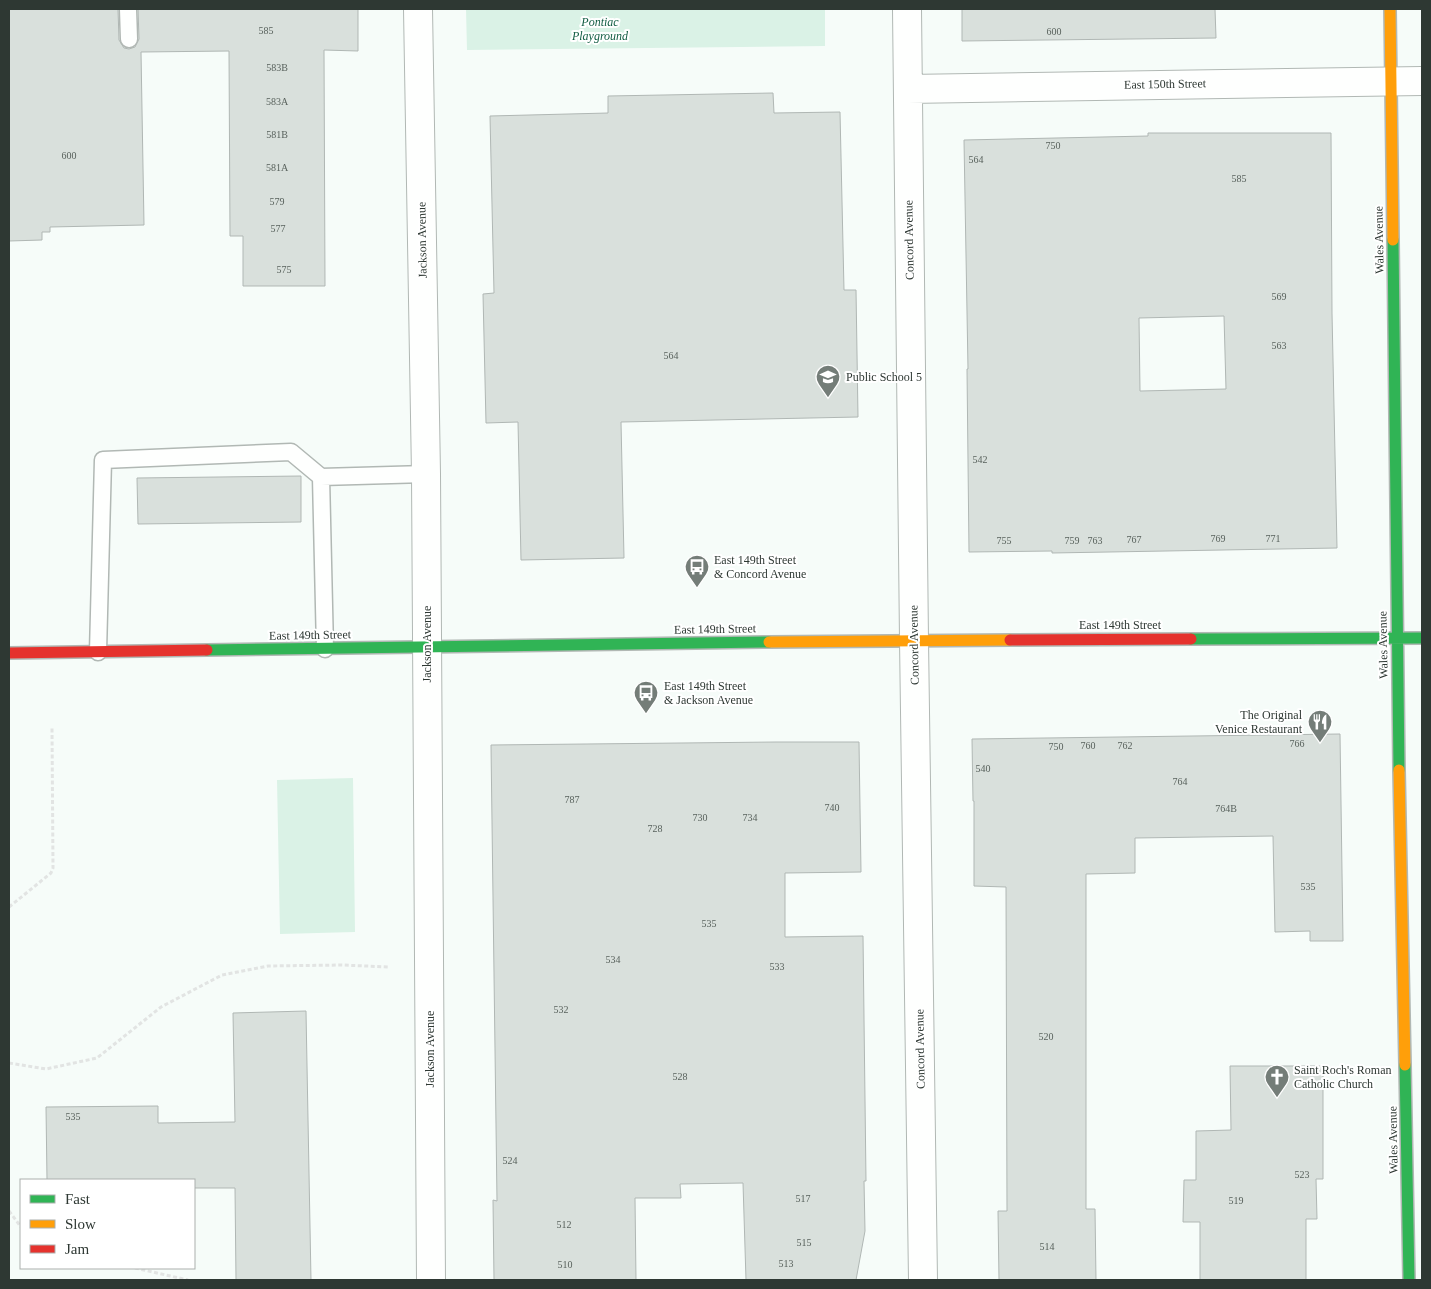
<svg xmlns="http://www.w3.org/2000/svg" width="1431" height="1289" font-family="'Times New Roman',serif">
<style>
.green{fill:#daf2e6}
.building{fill:#d9e0dc;stroke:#b0b7b4;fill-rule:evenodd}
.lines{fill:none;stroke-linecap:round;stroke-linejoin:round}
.lane-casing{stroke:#b1b8b4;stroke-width:19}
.street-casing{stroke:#b1b8b4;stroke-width:30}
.fast-casing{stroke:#b1b8b4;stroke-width:14}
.slow-casing{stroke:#b1b8b4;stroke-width:14}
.jam-casing{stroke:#b1b8b4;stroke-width:14}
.path{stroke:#e2e4e3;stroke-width:3;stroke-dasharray:4 2.5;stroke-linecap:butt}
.lane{stroke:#fefffe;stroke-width:16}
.street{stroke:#fefffe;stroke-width:28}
.fast{stroke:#30b455;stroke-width:11}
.slow{stroke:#ff9f0a;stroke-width:11}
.jam{stroke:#e5322d;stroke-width:11}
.labels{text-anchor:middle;stroke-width:4;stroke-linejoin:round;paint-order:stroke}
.number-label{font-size:10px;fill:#59625d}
.park-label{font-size:12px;font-style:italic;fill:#125d43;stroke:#fff}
.street-label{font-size:12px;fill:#2e3833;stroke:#fff}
.poi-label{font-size:12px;fill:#2e3833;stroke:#fff;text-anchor:start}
</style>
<rect width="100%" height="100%" fill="#f6fcf9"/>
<path class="green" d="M466,9H825V46L467,50Z
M353,778L355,932L280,934L277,780Z"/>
<path class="building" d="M9,9H118L119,40L124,48L129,49L135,47L139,39L138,9H358V51L324,50L325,286H243V236H230L229,51L141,52L144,225L50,227V232H42V240L9,241Z
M962,9H1215L1216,38L962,41Z
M773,93L774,113L840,112L844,290H856L858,417L621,422L624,558L521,560L518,422L486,423L483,294L494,293L490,116L608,113V96Z
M1148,133H1331L1332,313L1337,548L1052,553V551L969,552L967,369H968L964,140L1148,136ZM1224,316L1226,389L1140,391L1139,318Z
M301,476V522L138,524L137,478Z
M1340,734L1343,941H1310V931L1275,932L1273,836L1135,838V873L1086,874V1209H1095L1096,1280H999L998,1211H1007L1006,887L974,886V801H973L972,739Z
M776,742H859L861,872L785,873V937L863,936L866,1181H864L865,1231L856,1280H746L743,1183L680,1184L681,1198H635L636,1280H494L493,1200L497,1201L491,745Z
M306,1011L311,1280H236L235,1188H194V1180H47L46,1107L158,1106V1123L235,1122L233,1013Z
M1230,1066H1323V1179H1316L1317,1219H1306V1280H1200V1222H1183L1184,1180H1196V1131L1231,1130Z"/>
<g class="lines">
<defs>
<path id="lane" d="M128,9L129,39
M321,477L426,474
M98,652L103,460L291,452L321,477L325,649"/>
<path id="street" d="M418,9L426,474L431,1280
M907,9L914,640L923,1280
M908,89L1422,81"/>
<path id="fast" d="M1393,240L1399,770
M1191,639L1422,638
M207,650L769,642
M1405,1065L1409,1280"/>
<path id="slow" d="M1390,9L1393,240
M769,642L1010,640
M1399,770L1405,1065"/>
<path id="jam" d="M1010,640L1191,639
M9,653L207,650"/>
</defs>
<use href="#lane" class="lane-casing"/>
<use href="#street" class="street-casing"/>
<use href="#fast" class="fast-casing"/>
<use href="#slow" class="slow-casing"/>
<use href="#jam" class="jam-casing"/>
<path class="path" d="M9,907L51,873L53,868L52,728
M9,1063L46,1069L97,1058L161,1007L222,975L268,966L342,965L389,967
M9,1211L21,1227
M135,1268L188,1280"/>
<use href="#lane" class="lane"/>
<use href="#street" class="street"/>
<use href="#fast" class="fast"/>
<use href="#slow" class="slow"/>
<use href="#jam" class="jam"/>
</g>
<defs>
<symbol id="school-pin" viewBox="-11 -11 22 30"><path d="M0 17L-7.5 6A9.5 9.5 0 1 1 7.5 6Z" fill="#747d78" stroke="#fff"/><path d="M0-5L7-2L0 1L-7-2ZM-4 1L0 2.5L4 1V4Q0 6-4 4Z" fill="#fff"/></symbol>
<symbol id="bus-pin" viewBox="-11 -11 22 30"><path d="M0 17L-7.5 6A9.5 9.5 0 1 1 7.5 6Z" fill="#747d78" stroke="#fff"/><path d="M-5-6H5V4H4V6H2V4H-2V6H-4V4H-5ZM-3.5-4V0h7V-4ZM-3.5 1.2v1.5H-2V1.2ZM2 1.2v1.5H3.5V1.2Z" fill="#fff"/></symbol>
<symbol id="restaurant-pin" viewBox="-11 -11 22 30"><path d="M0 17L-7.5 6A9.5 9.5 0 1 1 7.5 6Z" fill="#747d78" stroke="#fff"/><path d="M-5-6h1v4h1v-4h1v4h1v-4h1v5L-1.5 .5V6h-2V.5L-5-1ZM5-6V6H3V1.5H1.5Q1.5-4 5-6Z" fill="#fff"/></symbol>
<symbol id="church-pin" viewBox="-11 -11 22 30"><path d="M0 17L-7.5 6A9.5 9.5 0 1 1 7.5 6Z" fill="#747d78" stroke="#fff"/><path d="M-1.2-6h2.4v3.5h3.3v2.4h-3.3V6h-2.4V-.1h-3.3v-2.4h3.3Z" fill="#fff"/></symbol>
</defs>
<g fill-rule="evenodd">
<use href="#school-pin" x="814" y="363" width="28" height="38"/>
<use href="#bus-pin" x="683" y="553" width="28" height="38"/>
<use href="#bus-pin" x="632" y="679" width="28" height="38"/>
<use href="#restaurant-pin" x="1306" y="708" width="28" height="38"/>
<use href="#church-pin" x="1263" y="1063" width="28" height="38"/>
</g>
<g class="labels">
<g class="number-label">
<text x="266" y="34">585</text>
<text x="1054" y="35">600</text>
<text x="277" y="71">583B</text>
<text x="277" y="105">583A</text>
<text x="277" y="138">581B</text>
<text x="1053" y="149">750</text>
<text x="69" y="159">600</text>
<text x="976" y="163">564</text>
<text x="277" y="171">581A</text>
<text x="1239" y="182">585</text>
<text x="277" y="205">579</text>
<text x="278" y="232">577</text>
<text x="284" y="273">575</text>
<text x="1279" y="300">569</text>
<text x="1279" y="349">563</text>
<text x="671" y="359">564</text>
<text x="980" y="463">542</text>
<text x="1218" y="542">769</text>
<text x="1273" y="542">771</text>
<text x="1134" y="543">767</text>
<text x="1004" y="544">755</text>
<text x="1072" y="544">759</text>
<text x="1095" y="544">763</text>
<text x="1297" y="747">766</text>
<text x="1088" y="749">760</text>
<text x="1125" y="749">762</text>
<text x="1056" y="750">750</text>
<text x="983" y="772">540</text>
<text x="1180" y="785">764</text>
<text x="572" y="803">787</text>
<text x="832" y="811">740</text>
<text x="1226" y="812">764B</text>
<text x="700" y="821">730</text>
<text x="750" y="821">734</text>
<text x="655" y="832">728</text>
<text x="1308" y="890">535</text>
<text x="709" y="927">535</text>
<text x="613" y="963">534</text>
<text x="777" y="970">533</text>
<text x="561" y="1013">532</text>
<text x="1046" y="1040">520</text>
<text x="680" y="1080">528</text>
<text x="73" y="1120">535</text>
<text x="510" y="1164">524</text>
<text x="1302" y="1178">523</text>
<text x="803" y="1202">517</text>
<text x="1236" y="1204">519</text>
<text x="564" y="1228">512</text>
<text x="804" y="1246">515</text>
<text x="1047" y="1250">514</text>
<text x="786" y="1267">513</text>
<text x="565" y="1268">510</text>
</g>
<g class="park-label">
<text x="600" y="26">Pontiac<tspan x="600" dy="14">Playground</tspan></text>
</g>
<g class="street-label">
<text transform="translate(1165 84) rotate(-1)" y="4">East 150th Street</text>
<text transform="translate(422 240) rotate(-91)" y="4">Jackson Avenue</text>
<text transform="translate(909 240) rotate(-91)" y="4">Concord Avenue</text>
<text transform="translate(1379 240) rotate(-91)" y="4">Wales Avenue</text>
<text x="1120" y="629">East 149th Street</text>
<text transform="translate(715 629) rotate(-1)" y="4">East 149th Street</text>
<text transform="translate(310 635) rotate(-1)" y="4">East 149th Street</text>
<text transform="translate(427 644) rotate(-90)" y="4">Jackson Avenue</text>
<text transform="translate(914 645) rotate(-91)" y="4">Concord Avenue</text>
<text transform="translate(1383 645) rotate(-91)" y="4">Wales Avenue</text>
<text transform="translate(430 1049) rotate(-90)" y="4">Jackson Avenue</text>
<text transform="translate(920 1049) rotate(-91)" y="4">Concord Avenue</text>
<text transform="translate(1393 1140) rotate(-91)" y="4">Wales Avenue</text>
</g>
<g class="poi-label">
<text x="846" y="381">Public School 5</text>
<text x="714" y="564">East 149th Street<tspan x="714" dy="14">&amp; Concord Avenue</tspan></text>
<text x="664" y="690">East 149th Street<tspan x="664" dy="14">&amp; Jackson Avenue</tspan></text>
<text x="1302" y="719" text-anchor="end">The Original<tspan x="1302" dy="14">Venice Restaurant</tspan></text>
<text x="1294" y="1074">Saint Roch's Roman<tspan x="1294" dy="14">Catholic Church</tspan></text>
</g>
</g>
<rect width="1431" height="1289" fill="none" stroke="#2e3833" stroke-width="20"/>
<rect x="20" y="1179" width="175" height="90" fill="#ffffff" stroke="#abafad"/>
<rect x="30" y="1195" width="25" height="8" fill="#30b455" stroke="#abafad"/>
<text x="65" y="1204" font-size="15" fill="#2e3833">Fast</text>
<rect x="30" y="1220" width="25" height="8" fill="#ff9f0a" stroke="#abafad"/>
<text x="65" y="1229" font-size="15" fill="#2e3833">Slow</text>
<rect x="30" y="1245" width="25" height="8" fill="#e5322d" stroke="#abafad"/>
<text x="65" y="1254" font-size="15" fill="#2e3833">Jam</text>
</svg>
